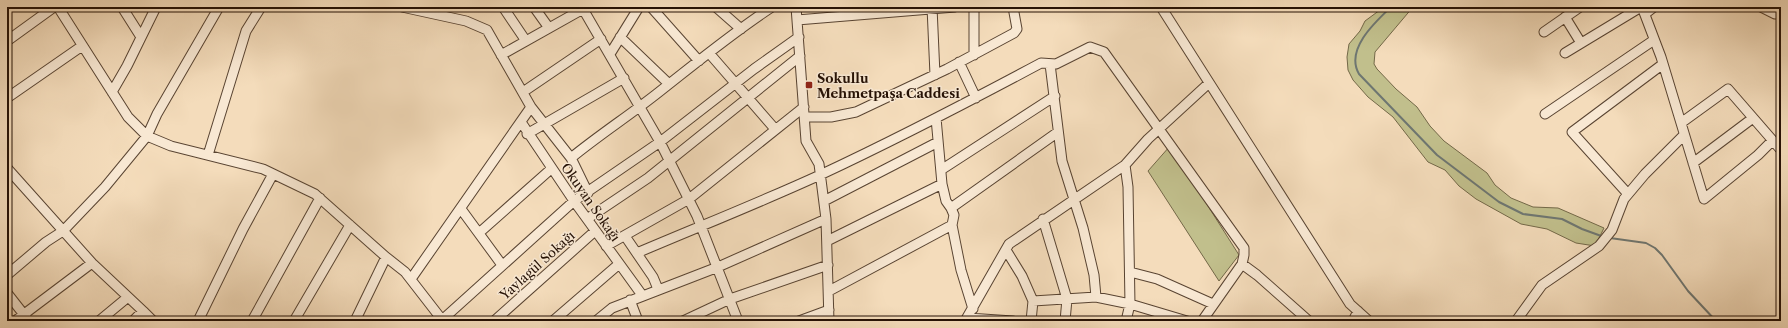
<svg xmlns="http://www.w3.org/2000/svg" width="1788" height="328" font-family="'Libre Caslon Text',serif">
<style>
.green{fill:#c1bf8c;stroke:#736848}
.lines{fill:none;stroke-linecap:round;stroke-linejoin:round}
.stream{stroke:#6e7671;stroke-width:2}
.minor-casing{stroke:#594432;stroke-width:11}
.minor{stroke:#f8e8d3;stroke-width:9}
.poi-dot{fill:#8f2418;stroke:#f8e8d3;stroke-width:1.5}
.labels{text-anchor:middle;stroke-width:3;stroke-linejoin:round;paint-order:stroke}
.poi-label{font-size:13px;font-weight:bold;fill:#251105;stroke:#f8e8d3;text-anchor:start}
.street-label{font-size:13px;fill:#251105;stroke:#f8e8d3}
</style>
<rect width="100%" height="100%" fill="#f4dcbb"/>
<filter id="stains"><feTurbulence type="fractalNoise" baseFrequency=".005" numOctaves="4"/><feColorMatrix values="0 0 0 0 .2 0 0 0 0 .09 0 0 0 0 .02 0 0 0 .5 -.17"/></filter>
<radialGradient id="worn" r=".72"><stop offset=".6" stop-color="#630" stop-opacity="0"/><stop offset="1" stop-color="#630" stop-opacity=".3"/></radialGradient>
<path class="green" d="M1384,7H1413L1375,52L1374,64L1377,69L1396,89L1417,107L1430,126L1444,141L1487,173L1495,185L1511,198L1533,207L1558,208L1604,228L1595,246L1576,243L1547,229L1521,224L1476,199L1459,186L1445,170L1428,162L1393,117L1368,97L1353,80L1348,70L1347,57L1349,44L1360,31L1365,21Z
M1170,146L1239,255L1219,281L1148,171Z"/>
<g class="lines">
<path class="stream" d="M1391,7C1374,23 1345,50 1359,74L1437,155L1499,202L1523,214L1562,219L1582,229L1604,237
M1610,238L1646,243L1655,248L1662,255L1688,291L1716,321"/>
<defs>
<path id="minor" d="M58,7L128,117L147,136L171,146L263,169L315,194L386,257L405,272L443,321
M122,7L141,37
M402,7L466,21L487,30L531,107L571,158L588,193
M503,7L526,41
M534,7L549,28
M651,7L699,61
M716,7L741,29
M796,7L806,141L819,164L826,219L829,321
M932,7L935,75
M974,7V55
M1161,7L1350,304L1369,321
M1642,7L1661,57L1704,199L1758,155L1772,141
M1761,7L1775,14
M1645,14L1654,7
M1565,17L1581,43
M797,20L955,7
M1544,32L1580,7
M620,37L669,84
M7,41L54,7
M709,53L775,129
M1565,53L1641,7
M610,54L639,7
M501,55L583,9L660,142L697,216L738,321
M959,62L976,98
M1050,64L1062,161L1083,228L1094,275L1096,297
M112,92L127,66L156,7
M523,92L601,39
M7,98L82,46
M1545,114L1654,40
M805,117H831L856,112L947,69L1014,33L1017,29L1013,7
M936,118L942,184L946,201L951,208L954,215L952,225L961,270L973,309
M521,122L574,201L642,295
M1681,123L1728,89L1781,150
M527,134L624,78
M208,155L246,31L261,7
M571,158C599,135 630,115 659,92C696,63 732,33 772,7
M1693,163L1753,118
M1125,165L1148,139L1209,83
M7,168L92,263L143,311
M941,170L1055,96
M1628,194L1572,132L1663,64
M824,201L938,142
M951,208L1058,132
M461,209L502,265
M587,219L648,178L800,56
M1043,219L1067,299L1065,321
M479,233L551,169
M625,236L653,277L658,289
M827,241L942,184
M606,246L689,199L804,107
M1006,250L1022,276L1033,301L1031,321
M637,253C698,227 759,203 820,175C895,140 968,102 1041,63L1056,64L1090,47L1104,52L1244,248V255L1242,264
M1130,272L1157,279L1213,304
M7,275L46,242L63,231L105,187L147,136L157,114L219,7
M411,279L531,107
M829,291L952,225
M7,293L29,321
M630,300L638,321
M1033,301L1096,297L1130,304L1187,321
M968,318L1013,321
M442,320L574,201L660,142L754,69L799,37
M15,321L92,263
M99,321L128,297
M133,321L143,311L153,321
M198,321L243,229L273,174
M252,321L320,198
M294,321L350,225
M355,321L386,257
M494,321L595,231
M553,321L619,264
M596,321L612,308L718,267L826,219
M683,321L730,299L828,265
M799,321L829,310
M965,321L1009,244L1125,165L1128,187L1130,304L1126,321
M1202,321L1242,264L1257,275L1309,321
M1353,321L1358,311
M1516,321L1542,285L1599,246L1612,230L1624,199L1645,174L1684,135"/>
</defs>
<use href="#minor" class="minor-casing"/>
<use href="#minor" class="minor"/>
</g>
<rect class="poi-dot" x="805" y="81" width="8" height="8" rx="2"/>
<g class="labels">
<g class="poi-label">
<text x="817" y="83">Sokullu<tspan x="817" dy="15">Mehmetpaşa Caddesi</tspan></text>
</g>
<g class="street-label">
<text transform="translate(591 202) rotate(55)" y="5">Okuyan Sokağı</text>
<text transform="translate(537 265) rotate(-42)" y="5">Yaylagül Sokağı</text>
</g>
</g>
<rect width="1788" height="328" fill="none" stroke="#f4dcbb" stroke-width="24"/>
<rect x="8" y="8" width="1772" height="312" fill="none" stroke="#251105" stroke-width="2"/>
<rect x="12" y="12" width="1764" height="304" fill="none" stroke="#251105"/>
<rect width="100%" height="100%" filter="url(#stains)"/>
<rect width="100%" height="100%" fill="url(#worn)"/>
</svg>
